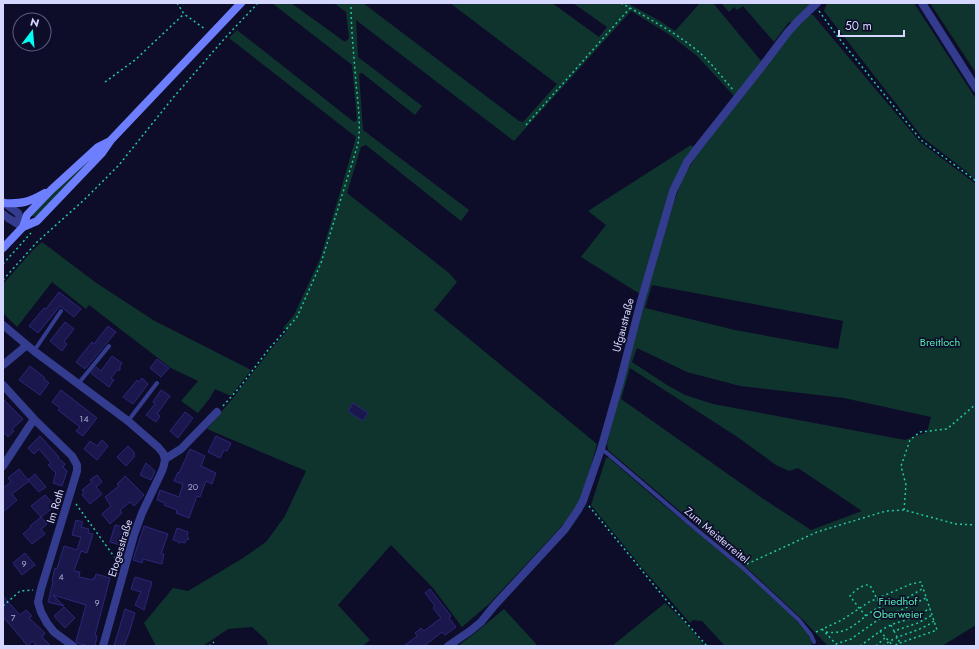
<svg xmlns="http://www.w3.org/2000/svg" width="979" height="649" font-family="Jost,sans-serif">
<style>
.green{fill:#0f342e;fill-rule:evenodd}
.building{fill:#1a174d;stroke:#2b267b}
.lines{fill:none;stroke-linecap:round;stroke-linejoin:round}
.path{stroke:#22c7a5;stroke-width:1.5;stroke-dasharray:2 3;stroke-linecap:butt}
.service{stroke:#333c8e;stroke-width:4}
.minor{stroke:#333c8e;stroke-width:8}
.tertiary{stroke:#333c8e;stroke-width:8}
.secondary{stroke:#6d7eff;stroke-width:8}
.labels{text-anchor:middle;stroke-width:3.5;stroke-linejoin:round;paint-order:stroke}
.number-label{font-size:9px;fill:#a7a7d2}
.street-label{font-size:11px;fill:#d6d7ff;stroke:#0e0d29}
.park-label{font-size:11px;fill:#54edb1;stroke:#0e0d29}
</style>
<rect width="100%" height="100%" fill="#0e0d29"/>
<path class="green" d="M272,3H291L345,42L349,38L346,12L334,3H363L519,121L523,122L557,84L450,3H552L599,37L607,27L573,3H627L660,21L675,31L700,3H713L762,62L734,96L697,56L670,35L631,11L514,141L356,20L358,57L422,106L415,115L362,73L359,74L363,130L469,210L461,221L366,145L361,147L347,193L449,273L457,282L434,310L597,444L583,494L573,514L489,604L462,627L433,588L391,545L338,605L370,640L363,646H268L267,641L252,627L228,629L203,646H156L144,623L173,588L188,591L243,558L266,542L285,516L306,471L207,429L233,398L271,349L287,331L283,328L294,315L320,259L341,189L356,137L229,38L237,30L354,122L357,120L352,65Z
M721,3H812L792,23L789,22L774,42L743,6L737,10L734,7L729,12Z
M827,3H914L976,99V181L966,171L922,137L824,11Z
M930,3H976V73Z
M809,15H813L920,142L976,184V625L942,646H828L802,619L746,567L608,450L607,443L649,286L673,205L683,177L699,152L788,37ZM652,285L843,321L838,349L735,330L645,308ZM637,348L687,372L740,386L844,398L931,417L927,432L905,440L713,404L685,395L667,385L632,362ZM630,368L736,436L776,465L789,471L798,468L862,511L811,530L762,498L621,399Z
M691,145L694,147L680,168L640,294L581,257L606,225L588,211Z
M100,150L36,218L31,215L52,194Z
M42,242L95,282L153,320L251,370L231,396L215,389L210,398L198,413L181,401L198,381L171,368L89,305L86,309L52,282L17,327L3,313V284L33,250Z
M606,458H609L654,497L741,568L790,614L809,634L811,639L812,646H725L702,621L693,620L690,623L643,569L591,505Z
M665,603L682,619L705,646H612Z
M504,609L538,646H458L475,633Z"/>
<path class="building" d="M59,292L81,309L74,317L60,306L38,333L29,326L44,308L46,309Z
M65,322L74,329L64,342L67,344L62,351L50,341Z
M108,326L116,332L85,369L76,362L92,342L94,344Z
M112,356L122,363L120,366V370H117L111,378L114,380L109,387L91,373L96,367L101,371Z
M157,359L169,368L161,377L150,368Z
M30,366L45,378L44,379L49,383L40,395L19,380Z
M142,378L148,384L133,404L123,397L137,380L139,382Z
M61,390L97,418L83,436L76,431L80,427L58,410L60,408L52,402Z
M161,390L170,396L157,414L160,416L156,422L146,415L155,404L153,402Z
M3,399L23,419L12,429L14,431L8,437L3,432Z
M353,403L368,413L363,421L348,411Z
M185,412L193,418L178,438L170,431Z
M40,436L59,457L58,458L65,464L63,467L67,471L62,486L53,483L56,473L48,465L51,463L39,449L34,454L28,448Z
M216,436L231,443L227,451L224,450L220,458L208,452Z
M102,440L108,446L97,460L84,449L90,441L97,446Z
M128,446L135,453L133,455L135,456L126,466L117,457Z
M190,449L205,456L201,466L216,473L212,484L206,481L200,497L197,496L189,518L176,513L177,510L164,505L165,503L157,500L160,490L179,497L183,484L174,481L178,472L179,473Z
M146,463L155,471L151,480L140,475Z
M19,469L29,481L12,494L17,500L3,512V488L11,482L8,478Z
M35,474L46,487L39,492L28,480Z
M97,475L102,482L96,487L102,494L90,504L82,495L84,492L82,490L92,482L90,480Z
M125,476L144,495L134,506L130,502L120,510L122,513L110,524L102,514L111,506L105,497L119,486L117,484Z
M45,495L55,506L41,517L47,524L41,529L45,534L32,544L23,534L31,527L30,526L41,517L31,506Z
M76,520L83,522L81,527L89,529L88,533L93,534L87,553L81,551L74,571L80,572L79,577L93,580L94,577L95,578L96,574L110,578L95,635L97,636L95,646H89L77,643L76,641L86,605L53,595L64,606L48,602L53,582L52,581L55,568L57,569L64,546L77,550L81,537L72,535Z
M115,525L123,527L122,531H124L120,545L110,542Z
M144,526L168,534L161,554H164L162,564L143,559L142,563L133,560Z
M177,528L188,532L187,536L189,539L186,540L185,543L181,542L179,543L177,541L173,540Z
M25,553L35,565L22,575L13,563Z
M135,577L152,582L144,610L135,605L141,592L131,589Z
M430,589L451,616L449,618L456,627L445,635L442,632L424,646H404L417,636L415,633L421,628L424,631L441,618L433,608L435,606L425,593Z
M3,596L20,615L26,610L32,616L29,618L45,633L42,637L51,646H37L32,641L28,646L23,641H24L3,617Z
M64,607L75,618L65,628L54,616Z
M125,609L135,613L129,633L124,646H114Z"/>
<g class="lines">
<path class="path" d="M177,3L184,14L205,29
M621,3C648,18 675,32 699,52C711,63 723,78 734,91
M819,11L838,37L921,140L976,181
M105,82L135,60L184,14
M526,125L630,8
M3,264L31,233
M3,280L37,242L84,200L119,165L172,99L225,38L258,3
M223,406L240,387L268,350L297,317L321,263L358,144C361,124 358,104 356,83C354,56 351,30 351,3
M76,504L118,562
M589,506L667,601L707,646
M904,510L906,485L901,466L910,440L920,432L947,429L976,404
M747,564L817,532L886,511L904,510L956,524L976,525
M3,606L20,591L33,590
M866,616L859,608L850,596C853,592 863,584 868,585C870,585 870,586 871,587L881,607
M891,625L894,631L918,623L932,615
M822,629L836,644L851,639L885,615L899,611L926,598
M880,631L893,646
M894,631L900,643
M816,632L842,620L869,602L911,584L921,582L937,630L897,644L895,646
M826,632C852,636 860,616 880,607C886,604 894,603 900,601C908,598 915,593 922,589
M209,646L214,642
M860,646L883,629L893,624L916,617L930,608
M876,646L886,637
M883,646C899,633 918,633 934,621"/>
<path class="service" d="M34,351L61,311
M78,384L109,346
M128,421L157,383
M601,449L607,453L696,529L742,567L799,620L811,635L814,642"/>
<path class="minor" d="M3,202L18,213L23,227
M3,214L8,218L23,227
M3,325L34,351L128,421L158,447L163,453L165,459L164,465L162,471L142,513L134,535L103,646
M3,365L27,345
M3,385L34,419L72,456L77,465V471L41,589L38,602L41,612L47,623L54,632L73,646
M165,459L181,449L217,412
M3,466L34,419
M448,646L470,631L481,622L494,606L565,529L578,510L583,501L601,449L620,382L641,301L673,191L687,162L699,146L760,69L788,32L799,20L817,3"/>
<path class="tertiary" d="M922,3L976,88"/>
<path class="secondary" d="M4,203C23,204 29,202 45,193
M23,227L37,221L102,153L111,140L241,3
M3,248L23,227L27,215L51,190L98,147L110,141"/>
</g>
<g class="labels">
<g class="number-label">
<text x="84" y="422">14</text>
<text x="193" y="490">20</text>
<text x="24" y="567">9</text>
<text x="61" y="580">4</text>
<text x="97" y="606">9</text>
<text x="13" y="621">7</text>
</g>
<g class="street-label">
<text transform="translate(623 325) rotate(-75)" y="4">Ufgaustraße</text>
<text transform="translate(55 506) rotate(-73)" y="4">Im Roth</text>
<text transform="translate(717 535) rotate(40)" y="4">Zum Meisterreitel</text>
<text transform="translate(120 548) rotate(-73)" y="4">Etogesstraße</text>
</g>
<g class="park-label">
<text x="940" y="346">Breitloch</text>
<text x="898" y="605">Friedhof<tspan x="898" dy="13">Oberweier</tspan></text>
</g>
</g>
<rect width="979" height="649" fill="none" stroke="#d6d7ff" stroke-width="8"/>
<g transform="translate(32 32) rotate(16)"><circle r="19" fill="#0e0d29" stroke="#5e5e7f"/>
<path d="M0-3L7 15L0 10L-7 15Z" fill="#02fff4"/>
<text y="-6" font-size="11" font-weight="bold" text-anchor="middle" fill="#d6d7ff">N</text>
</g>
<path d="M839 30v6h65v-6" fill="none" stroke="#d6d7ff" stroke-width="2"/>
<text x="845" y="30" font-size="12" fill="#d6d7ff" stroke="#0e0d29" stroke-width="3" paint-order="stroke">50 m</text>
</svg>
